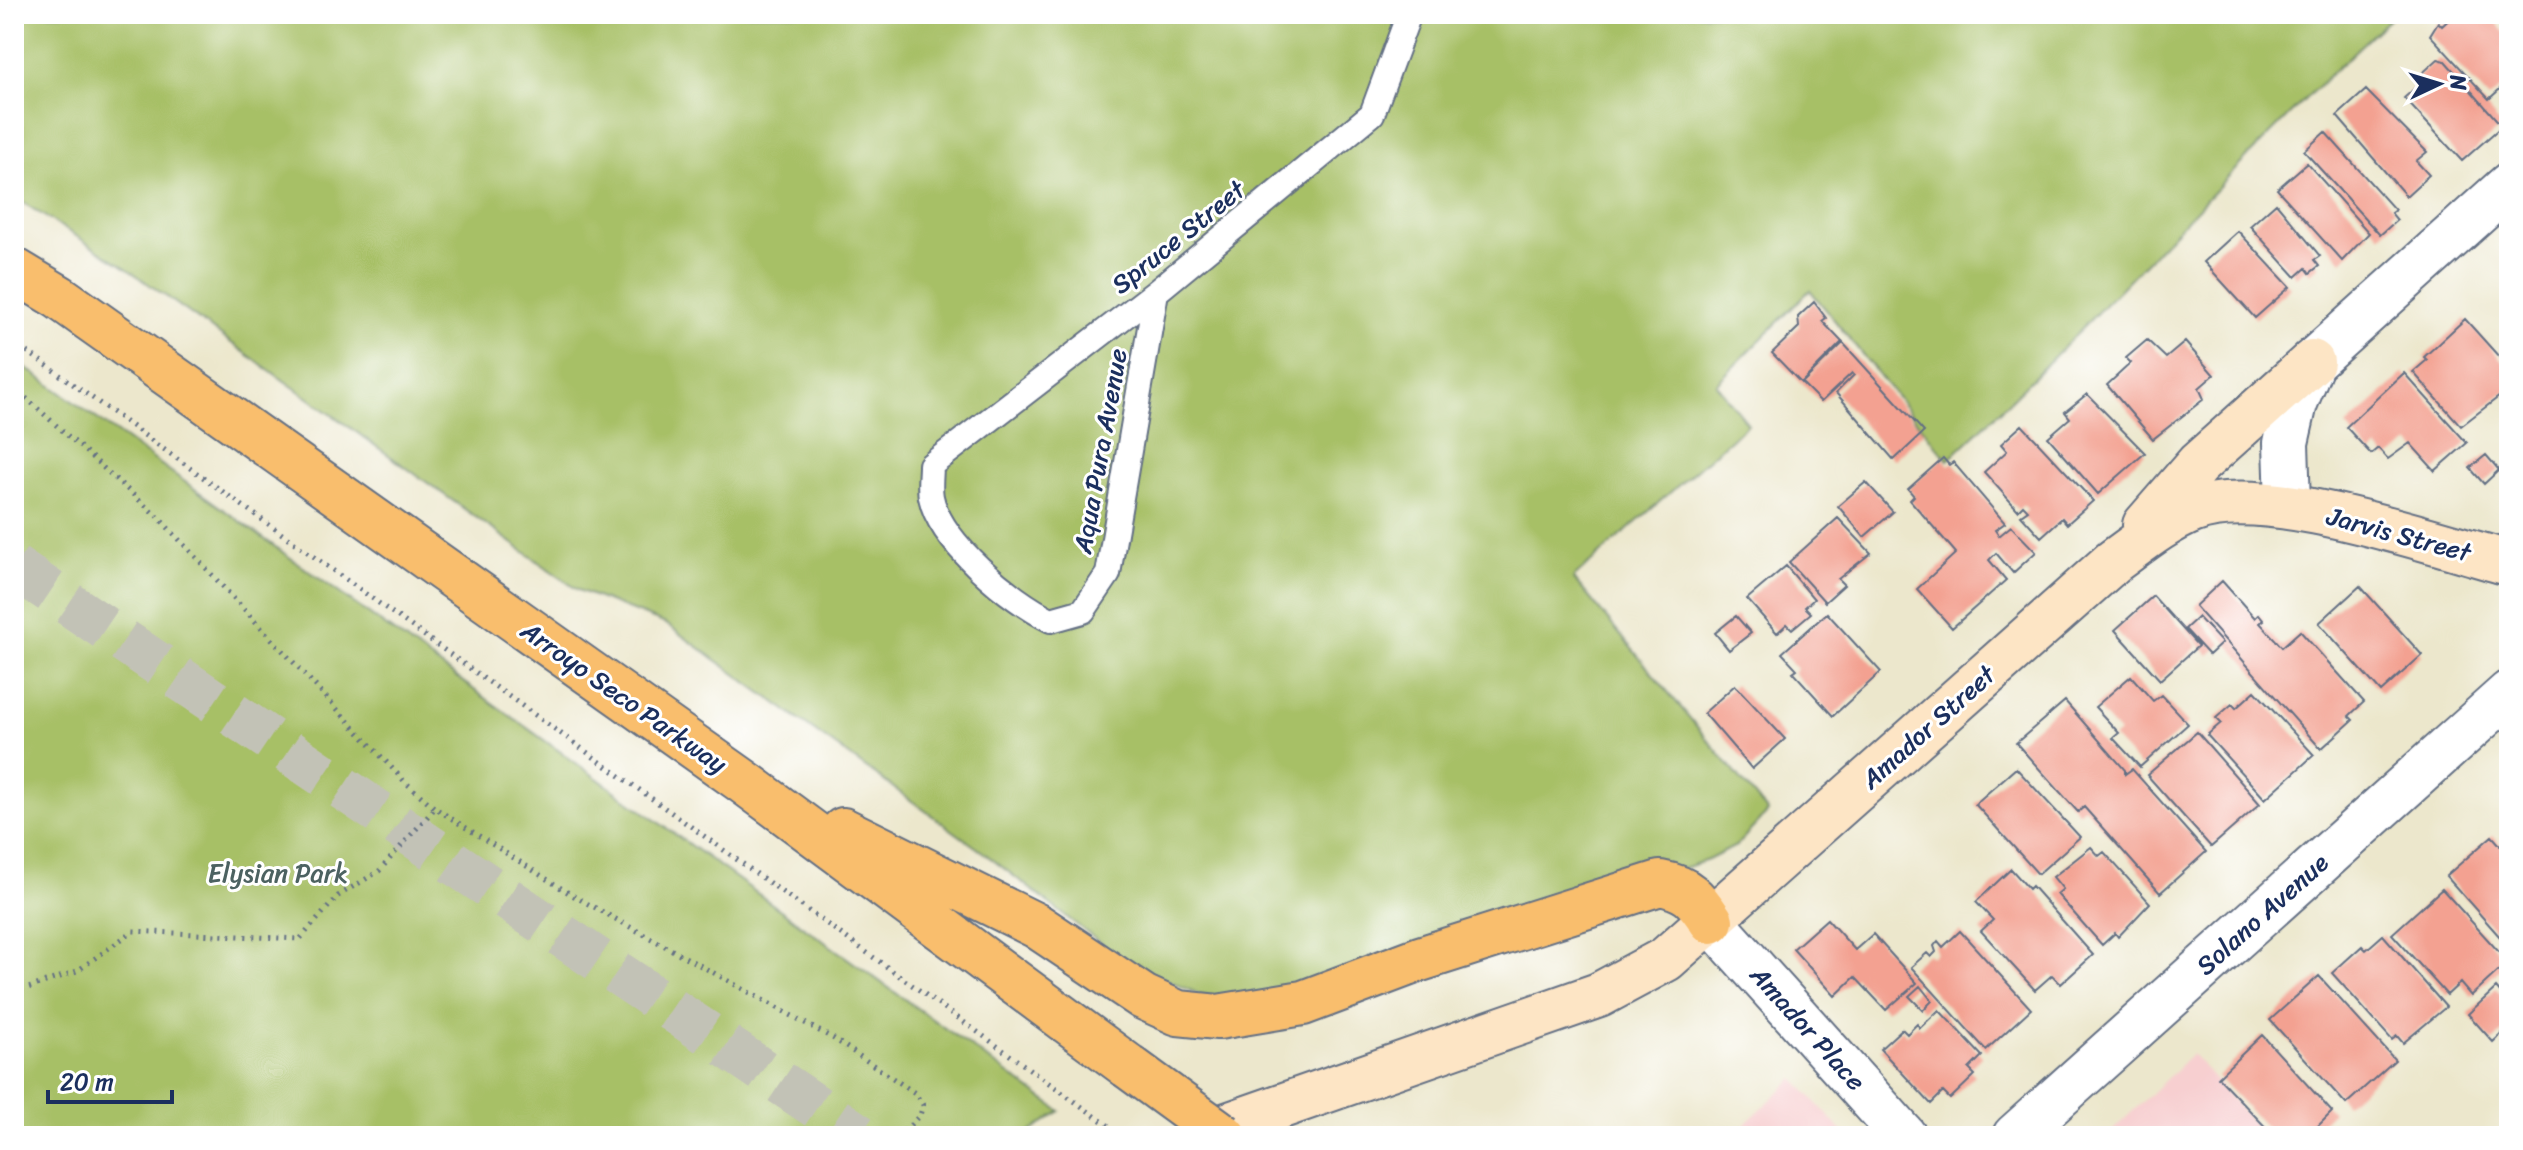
<svg xmlns="http://www.w3.org/2000/svg" width="2523" height="1150" font-family="Sriracha,sans-serif">
<style>
.built{fill:#f7cfd0}
.green{fill:#a7c066;stroke:#617862;stroke-width:2}
.building{fill:#f3a191}
.lines{fill:none;stroke-linecap:round;stroke-linejoin:round}
.motorway-tunnel{stroke:#c2c2b6;stroke-width:44;stroke-dasharray:44 22;stroke-linecap:butt}
.service-casing{stroke:#646f84;stroke-width:28}
.minor-casing{stroke:#646f84;stroke-width:48}
.secondary-casing{stroke:#646f84;stroke-width:48}
.motorway-casing{stroke:#646f84;stroke-width:48}
.path{stroke:#646f84;stroke-width:5;stroke-dasharray:2 6;stroke-linecap:butt}
.service{stroke:#fff;stroke-width:24}
.minor{stroke:#fff;stroke-width:44}
.secondary{stroke:#fde5c5;stroke-width:44}
.motorway{stroke:#f9be6d;stroke-width:44}
.motorway-bridge-casing{stroke:#646f84;stroke-width:48;stroke-linecap:butt}
.motorway-bridge{stroke:#f9be6d;stroke-width:44}
.labels{text-anchor:middle;stroke-width:6;stroke-linejoin:round;paint-order:stroke}
.street-label{font-size:26px;fill:#1b2f5e;stroke:#fff}
.park-label{font-size:26px;fill:#4c6261;stroke:#fff}
</style>
<rect width="100%" height="100%" fill="#fff"/>
<filter id="ink" filterUnits="userSpaceOnUse"><feTurbulence type="fractalNoise" baseFrequency=".0125" numOctaves="2"/><feDisplacementMap in="SourceGraphic" scale="16" xChannelSelector="R" yChannelSelector="G"/><feConvolveMatrix kernelMatrix="1 2 1 2 8 2 1 2 1" color-interpolation-filters="sRGB"/></filter>
<filter id="wash" filterUnits="userSpaceOnUse"><feTurbulence type="fractalNoise" baseFrequency=".006" numOctaves="4" result="noise"/><feDisplacementMap in="SourceGraphic" scale="32" xChannelSelector="R" yChannelSelector="G"/><feGaussianBlur stdDeviation="1.8" result="paint"/><feColorMatrix in="noise" values="0 0 0 0 0 0 0 0 0 0 0 0 0 0 0 0 0 1.4 0 .05"/><feComposite in="paint" operator="in"/></filter>
<g filter="url(#wash)">
<rect width="100%" height="100%" fill="#ece7cc"/>
<path class="built" d="M2192,1054L2265,1136H2107Z
M1794,1078L1847,1136H1732Z"/>
<path class="green" d="M14,14H2395C2239,155 2102,317 1948,460L1810,290L1716,384L1748,424L1573,578L1768,812L1736,846L1708,860L1306,992L1203,996L1121,959L984,853L666,624L578,590L122,265L14,197Z
M14,359L1060,1111L1025,1136H14Z"/>
<g id="blocks">
<path class="building" d="M2455,14H2488L2509,37V99L2500,89L2489,99L2430,35L2438,22L2442,26Z
M2438,59L2445,61L2502,126L2462,161L2404,98L2422,82L2418,77Z
M2366,90L2427,152L2416,161L2429,175L2406,196L2337,116Z
M2325,132L2395,210L2391,213L2397,220L2380,235L2304,151Z
M2307,163L2369,233L2342,261L2277,189Z
M2276,203L2320,256L2314,260L2319,266L2310,273L2306,268L2296,277L2250,226Z
M2238,231L2290,287L2255,318L2204,262Z
M1814,302L1826,318L1822,321L1842,342L1801,383L1772,353L1799,327L1798,317Z
M2465,319L2509,368V389L2461,426L2413,372L2427,360L2424,357Z
M2147,340L2166,358L2185,342L2214,375L2199,388L2204,399L2153,439L2107,385L2131,363L2126,358Z
M1843,343L1924,432L1894,460L1836,393L1854,375L1852,373L1821,402L1802,383Z
M2404,373L2467,443L2435,471L2410,443L2388,459L2378,448L2371,454L2346,427Z
M2087,394L2145,453L2098,494L2048,437L2070,418L2065,412Z
M2022,425L2093,501L2067,524L2062,518L2041,537L2021,515L2028,510L2023,505L2018,510L1984,472L2007,451L2001,444Z
M2486,455L2499,470L2484,484L2470,468Z
M1943,458L1949,465L1953,462L2005,523L1995,530L1999,536L2011,526L2036,552L2013,573L1996,553L1989,560L2006,580L1952,628L1917,589L1956,553L1910,500L1914,496L1908,489Z
M1866,482L1893,512L1864,537L1838,506Z
M1838,518L1871,553L1838,579L1844,585L1825,602L1789,562Z
M1786,566L1814,599L1805,607L1811,613L1792,629L1787,624L1777,633L1747,599Z
M2222,581L2255,618L2259,614L2264,620L2260,623L2282,647L2300,631L2364,702L2349,716L2353,720L2321,749L2195,606Z
M2360,586L2422,655L2381,692L2319,623Z
M2153,596L2198,646L2160,680L2115,630Z
M1827,613L1881,672L1833,716L1793,672L1797,669L1782,653Z
M1736,616L1751,633L1729,650L1715,633Z
M2198,617L2222,643L2209,655L2185,629Z
M2131,676L2153,701L2161,695L2188,724L2140,767L2113,738L2119,733L2095,707Z
M1735,685L1785,739L1752,769L1704,713Z
M2255,691L2314,755L2265,799L2207,735L2221,723L2216,718L2232,704L2236,708Z
M2065,701L2125,770V774L2132,769L2206,852L2160,893L2084,807L2078,812L2016,743Z
M2197,732L2260,804L2211,847L2147,775Z
M2016,768L2080,837L2038,874L1975,804Z
M2492,836L2509,855V936L2505,932L2500,937L2446,876Z
M2091,847L2099,856L2104,852L2150,903L2118,937L2115,933L2102,945L2057,894L2063,889L2053,877Z
M2011,869L2029,889L2032,886L2093,955L2061,984L2052,975L2035,990L1981,931L1993,920L1976,902Z
M2442,889L2508,962L2471,996L2460,983L2447,995L2392,934Z
M1827,919L1855,950L1873,934L1917,983L1886,1010L1855,977L1835,996L1793,949Z
M1960,931L2031,1009L1986,1050L1911,967L1927,953L1931,957L1936,952L1934,946L1938,941L1943,947Z
M2383,935L2446,1007L2403,1043L2397,1036L2392,1040L2332,973L2362,946L2366,950Z
M2319,976L2395,1060L2346,1104L2270,1020Z
M1920,986L1932,1001L1923,1010L1909,996Z
M2496,988L2509,1003V1027L2493,1042L2468,1014Z
M1939,1010L1982,1056L1969,1069L1975,1075L1950,1099L1943,1092L1931,1104L1880,1049L1902,1029L1907,1034L1917,1024L1920,1028Z
M2262,1035L2332,1112L2308,1136H2274L2218,1077Z"/>
</g>
</g>
<g filter="url(#ink)">
<use href="#blocks" fill-opacity="0" stroke="#646f84" stroke-width="2"/>
<g class="lines">
<path class="motorway-tunnel" d="M14,567L860,1136"/>
<defs>
<path id="service" d="M1156,292L1108,574L1083,611L1051,620C1011,601 940,542 931,497C929,487 931,475 931,465L1156,292L1372,114L1409,14"/>
<path id="minor" d="M2288,505L2286,443L2295,403L2312,362L2509,185
M1711,921L1904,1136
M2015,1136L2509,693"/>
<path id="secondary" d="M2145,525L2198,464L2312,362
M1196,1136L1599,995L1666,959L2114,561C2139,543 2163,523 2192,511C2262,482 2433,543 2509,563"/>
<path id="motorway" d="M14,270L59,297L744,782L1128,1066
M843,830L1037,926L1143,997L1178,1013L1218,1017L1303,1003L1420,959L1660,883C1688,888 1696,898 1711,921"/>
</defs>
<use href="#service" class="service-casing"/>
<use href="#minor" class="minor-casing"/>
<use href="#secondary" class="secondary-casing"/>
<use href="#motorway" class="motorway-casing"/>
<path class="path" d="M14,342L1123,1136
M14,387L160,519L405,782L435,808
M14,993L77,971L133,931L300,939L338,896L379,871L435,808L572,895L834,1039L915,1093L923,1105L920,1115L899,1136"/>
<use href="#service" class="service"/>
<use href="#minor" class="minor"/>
<use href="#secondary" class="secondary"/>
<use href="#motorway" class="motorway"/>
<defs>
<path id="motorway-bridge" d="M1128,1066L1224,1136"/>
</defs>
<use href="#motorway-bridge" class="motorway-bridge-casing"/>
<use href="#motorway-bridge" class="motorway-bridge"/>
</g>
</g>
<g class="labels">
<g class="street-label">
<text transform="translate(1178 237) rotate(-39)" y="9">Spruce Street</text>
<text transform="translate(1100 451) rotate(-80)" y="9">Aqua Pura Avenue</text>
<text transform="translate(2399 534) rotate(15)" y="9">Jarvis Street</text>
<text transform="translate(624 697) rotate(35)" y="9">Arroyo Seco Parkway</text>
<text transform="translate(1928 727) rotate(-42)" y="9">Amador Street</text>
<text transform="translate(2262 914) rotate(-42)" y="9">Solano Avenue</text>
<text transform="translate(1808 1028) rotate(48)" y="9">Amador Place</text>
</g>
<g class="park-label">
<text x="278" y="882">Elysian Park</text>
</g>
</g>
<rect width="2523" height="1150" fill="none" stroke="#fff" stroke-width="48"/>
<g transform="translate(2439 84) rotate(86)" stroke="#ffffff" stroke-width="6" paint-order="stroke">
<path d="M0-6L14 30L0 20L-14 30Z" fill="#1b2f5e"/>
<text y="-12" font-size="22" font-weight="bold" text-anchor="middle" fill="#1b2f5e">N</text>
</g>
<path d="M48 1090v12h124v-12" fill="none" stroke="#1b2f5e" stroke-width="4"/>
<text x="60" y="1090" font-size="24" fill="#1b2f5e" stroke="#ffffff" stroke-width="6" paint-order="stroke">20 m</text>
</svg>
